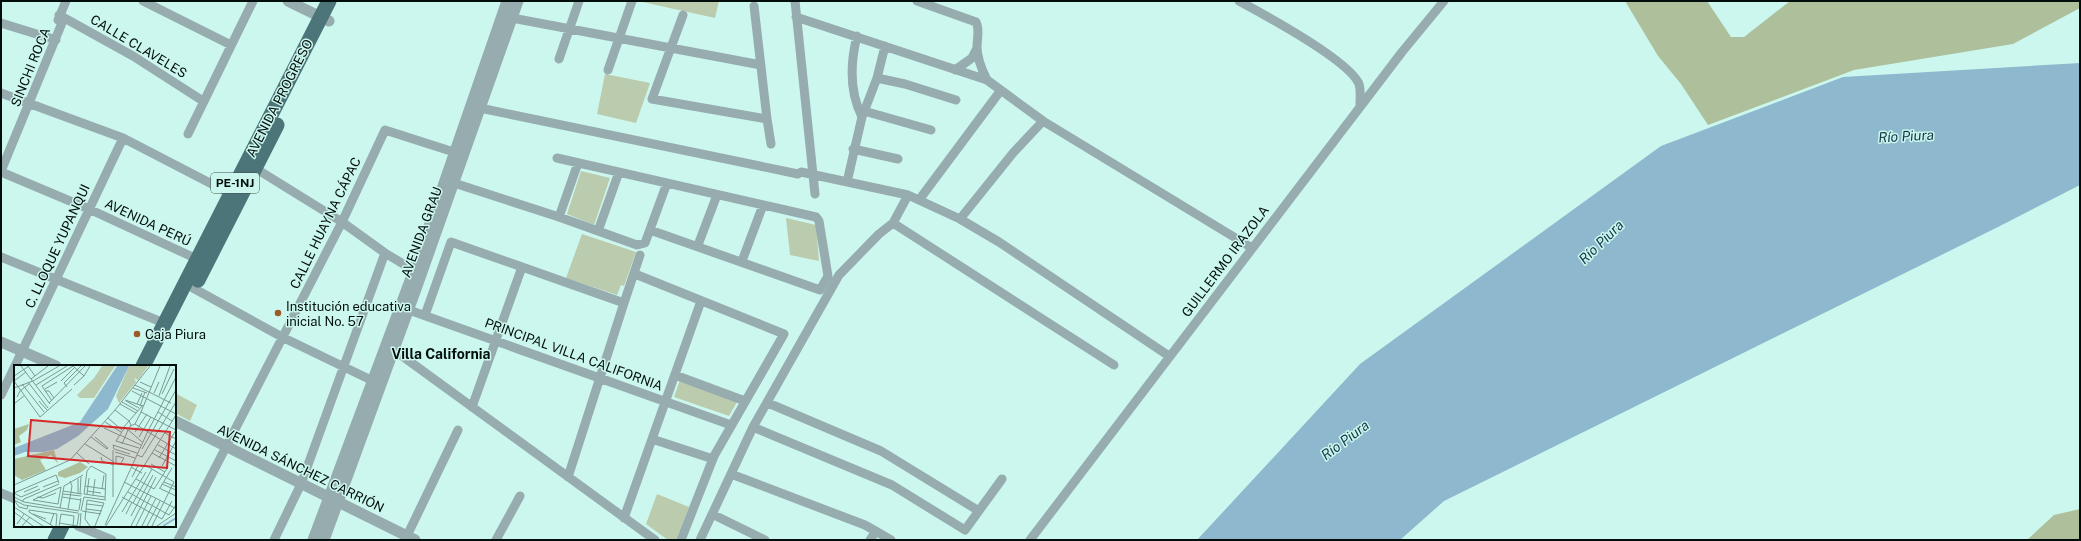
<svg xmlns="http://www.w3.org/2000/svg" width="2081" height="541" font-family="'Public Sans',sans-serif">
<style>
.green{fill:#bbcbad}
.forest{fill:#adc09b}
.water{fill:#8eb8ce}
.lines{fill:none;stroke-linecap:round;stroke-linejoin:round}
.minor{stroke:#96acae;stroke-width:9}
.tertiary{stroke:#96acae;stroke-width:11}
.primary{stroke:#4c757a;stroke-width:15}
.poi-dot{fill:#9d5a29;stroke:#ccf7ee;stroke-width:1.5}
.labels{text-anchor:middle;stroke-width:3;stroke-linejoin:round;paint-order:stroke}
.shield{fill:#ccf7ee;stroke:#3f5450;stroke-width:1}
.shield-label{font-size:12px;font-weight:bold;fill:#020e0c}
.street-label{font-size:13px;fill:#020e0c;stroke:#ccf7ee}
.poi-label{font-size:13px;fill:#020e0c;stroke:#ccf7ee;text-anchor:start}
.water-label{font-size:14px;font-style:italic;fill:#113646;stroke:#ccf7ee}
.neighbourhood-label{font-size:14px;font-weight:bold;fill:#020e0c;stroke:#ccf7ee}
.inset-river{fill:none;stroke:#8eb8ce;stroke-width:2}
.inset-road{fill:none;stroke:#7b9a94;stroke-width:1}
.view{fill:#d62828;fill-opacity:0.15;stroke:#d62828;stroke-width:2}
.inset-edge{fill:none;stroke:#020e0c;stroke-width:2}
</style>
<rect width="100%" height="100%" fill="#ccf7ee"/>
<path class="green" d="M638,1H719L715,18Z
M605,74L650,83L636,123L597,114Z
M581,171L610,178L594,225L567,214Z
M786,218L816,225L819,261L790,255Z
M582,234L636,252L624,286L621,285L617,295L566,278Z
M680,380L737,402L729,416L674,397Z
M175,393L197,405L190,421L175,413Z
M657,494L689,507L676,540H668L646,524Z"/>
<path class="forest" d="M1625,1H1707L1731,37H1744L1790,1H2080V8L2013,44L1854,70L1708,125L1681,84L1658,56Z
M2080,509V540H2027L2054,515Z"/>
<path class="water" d="M2080,63V185L1998,227L1444,501L1400,540H1197L1360,364L1661,146L1843,77Z"/>
<g class="lines">
<path class="minor" d="M143,1L231,45
M795,1L815,194
M917,1L976,22C980,30 977,38 977,47C977,59 982,70 987,80
M1239,1C1265,15 1349,60 1359,84C1361,90 1360,99 1360,106
M59,15L133,56L203,101
M683,15L652,99L767,119L754,6
M796,17L987,80L1043,121L1252,248
M512,18L761,65
M58,20L66,1
M1,23L56,40
M857,36C850,64 849,91 862,117
M559,59L579,1
M608,70L632,1
M955,70L972,58L977,48
M877,78L905,84L956,100
M1,93L123,138L235,196
M480,108L798,174
M864,111L931,130
M767,119L771,144
M188,134L253,1
M853,149L898,159
M557,158L816,217L819,221L828,276L820,290L650,230
M255,168L342,222L385,253L418,273
M1,171L64,18
M1,172L89,209L197,259
M801,172L908,195
M847,182L862,117L877,78L885,46
M454,183L559,217L637,245L645,243L667,183
M919,200L1001,90
M559,217L578,163
M960,219L1013,153L1043,121
M598,231L619,172
M698,245L717,195
M1,257L164,323
M742,261L763,205
M635,274L784,334L714,456L681,540
M193,288L282,337L371,380
M409,310L731,425
M425,315L451,242L624,303L640,255
M394,350L655,540
M1114,365L893,223L908,195L960,219L999,242L1169,356
M15,366L123,138
M675,375L745,401
M1,395L15,366
M768,403L881,451L979,511
M472,407L522,267
M753,427L892,485L965,530L1002,479
M652,439L713,459
M731,474L865,525L891,540
M568,477L624,303
M1,493L15,499
M712,514L765,540
M624,518L701,301
M78,526L112,540
M178,540L342,222L385,130L460,154
M274,540L301,484L385,253
M405,540L458,430
M496,540L520,496
M700,540L753,427L839,275L879,234L893,223
M870,540L876,531
M1030,540L1402,52L1444,1"/>
<path class="tertiary" d="M288,1L329,21
M1,342L56,366
M175,421L415,540
M313,540L414,270L507,1
M324,540L416,289L518,1"/>
<path class="primary" d="M198,280L277,125
M143,366L329,1
M55,540L62,526"/>
</g>
<g class="poi-dot">
<circle cx="278" cy="313" r="4"/>
<circle cx="137" cy="334" r="4"/>
</g>
<g class="labels">
<rect class="shield" x="211" y="173" width="48" height="20" rx="3"/>
<g class="shield-label">
<text x="235" y="187">PE-1NJ</text>
</g>
<g class="street-label">
<text transform="translate(139 46) rotate(31)" y="5">CALLE CLAVELES</text>
<text transform="translate(30 67) rotate(-68)" y="5">SINCHI ROCA</text>
<text transform="translate(279 98) rotate(-63)" y="5">AVENIDA PROGRESO</text>
<text transform="translate(148 222) rotate(25)" y="5">AVENIDA PERÚ</text>
<text transform="translate(325 223) rotate(-64)" y="5">CALLE HUAYNA CÁPAC</text>
<text transform="translate(421 232) rotate(-70)" y="5">AVENIDA GRAU</text>
<text transform="translate(57 246) rotate(-65)" y="5">C. LLOQUE YUPANQUI</text>
<text transform="translate(1225 261) rotate(-53)" y="5">GUILLERMO IRAZOLA</text>
<text transform="translate(574 354) rotate(20)" y="5">PRINCIPAL VILLA CALIFORNIA</text>
<text transform="translate(301 468) rotate(26)" y="5">AVENIDA SÁNCHEZ CARRIÓN</text>
</g>
<g class="poi-label">
<text x="286" y="311">Institución educativa<tspan x="286" dy="15">inicial No. 57</tspan></text>
<text x="145" y="339">Caja Piura</text>
</g>
<g class="water-label">
<text transform="translate(1906 136) rotate(-3)" y="5">Río Piura</text>
<text transform="translate(1601 242) rotate(-44)" y="5">Río Piura</text>
<text transform="translate(1345 440) rotate(-37)" y="5">Río Piura</text>
</g>
<g class="neighbourhood-label">
<text x="441" y="359">Villa California</text>
</g>
</g>
<g transform="translate(14 365)">
<rect width="162" height="162" fill="#ccf7ee"/>
<path d="M88,1H101L80,33H66L63,30L80,13ZM115,1H134L124,15L120,13L122,17L105,38L102,31Z" fill="#bbcbad"/>
<path d="M15,59L13,65L5,71L7,77L0,80V64ZM40,85L44,99L37,90L26,95L32,105L8,115L0,110V94ZM66,97L74,102L66,108L51,113L44,111V107Z" fill="#adc09b"/>
<path d="M103,1H115L94,44L64,71L43,84L30,87H11L0,91V83L66,57Z" fill="#8eb8ce"/>
<path class="inset-river" d="M149,161L162,153"/>
<path class="inset-road" d="M7,1L36,39M14,1L21,11M59,1L70,11L76,1M0,11L15,1M17,14L34,1M0,16L26,52L58,24M0,16L12,7M47,16L61,2M14,17L34,43M126,17L137,22M8,19L30,47M22,20L53,1M60,20L70,11M121,20L157,38M28,21L59,1M28,21L38,36M53,22L50,18L67,1M0,23L19,16L45,1M119,23L133,28M31,24L43,17M31,26H35L40,33M118,26L162,49M140,28L145,17M148,29L160,4M145,31L156,1M3,32L6,26L15,19M111,35L129,41M25,36L33,45M112,36L125,43M108,37L124,46M35,38L71,1M0,39L11,30M106,39L122,48M123,39L128,28M126,41L131,27M101,45L115,56L117,60L115,63M127,47L162,65M144,47L158,56M94,53L108,65M91,57L107,67M121,59L162,84M116,61L121,59L127,47L146,1M90,63L105,70M109,63L129,40M121,67L133,49M151,68L162,74M106,70L127,80M77,72L93,84M81,72L94,83L93,84M125,72L137,52M71,79L100,97M108,79L114,65M144,80L162,90M125,83L102,76L111,62L128,77M128,84L162,25M141,85L162,96M101,87L121,93M63,88L75,99M138,88L162,101M116,89L100,84L99,80L123,88M123,90L128,92L162,37M87,92L88,96L100,100M145,93L162,65M102,98V91L110,93L107,98M137,99L151,107M131,100L160,117M148,101L162,76M117,102L128,108M118,112L124,101M122,114L140,124L154,102M110,117L161,143M150,117L162,122M148,119L162,125M0,120L56,95L101,45L136,1M71,121L91,124M29,122L44,116M145,123L162,131M146,123L158,103M88,124L90,110M49,126L68,129M73,126L87,128M10,127L24,121M114,127L155,150L162,140M0,128L42,110L45,118M0,128L7,132L26,124M64,128V114M49,129L67,131M66,129L67,112M70,129L73,106L77,101L92,109L91,134M70,129L91,132M73,129L75,113M79,130L81,114M0,132L10,137L65,146M23,132L29,133L42,128M48,132L67,135M70,132L92,135M99,132V85M108,132L148,154L158,136M0,135L10,140L64,148M0,135L5,142L13,144L14,140M19,135L44,139L47,122M19,135L47,122M8,137L10,134L45,119M119,138L138,104M73,139L89,141M0,142L29,161M46,143L50,121L69,110M54,144L58,121L56,116M72,144L88,146M15,145L43,149L42,161M15,145V147L39,161M65,145L67,133M67,146L70,132M68,146L87,149M0,147L19,161M108,147L132,107M19,149L32,154M112,149L118,137M117,151L139,110M45,158L63,161M3,159L10,149M36,160L40,148M91,160L133,68L162,12M8,161L16,152M45,161L47,149L60,151L59,161M63,161L65,148M66,161L67,148M76,161L71,154L73,135L90,138L81,161M92,161L162,50M117,161L142,112M122,161L137,131M128,161L142,133M133,161L146,136M138,161L160,117M143,161L162,148"/>
<path class="view" d="M17,55L156,67L153,103L14,91Z"/>
<rect width="162" height="162" class="inset-edge"/>
</g>
<rect width="2081" height="541" fill="none" stroke="#020e0c" stroke-width="4"/>
</svg>
